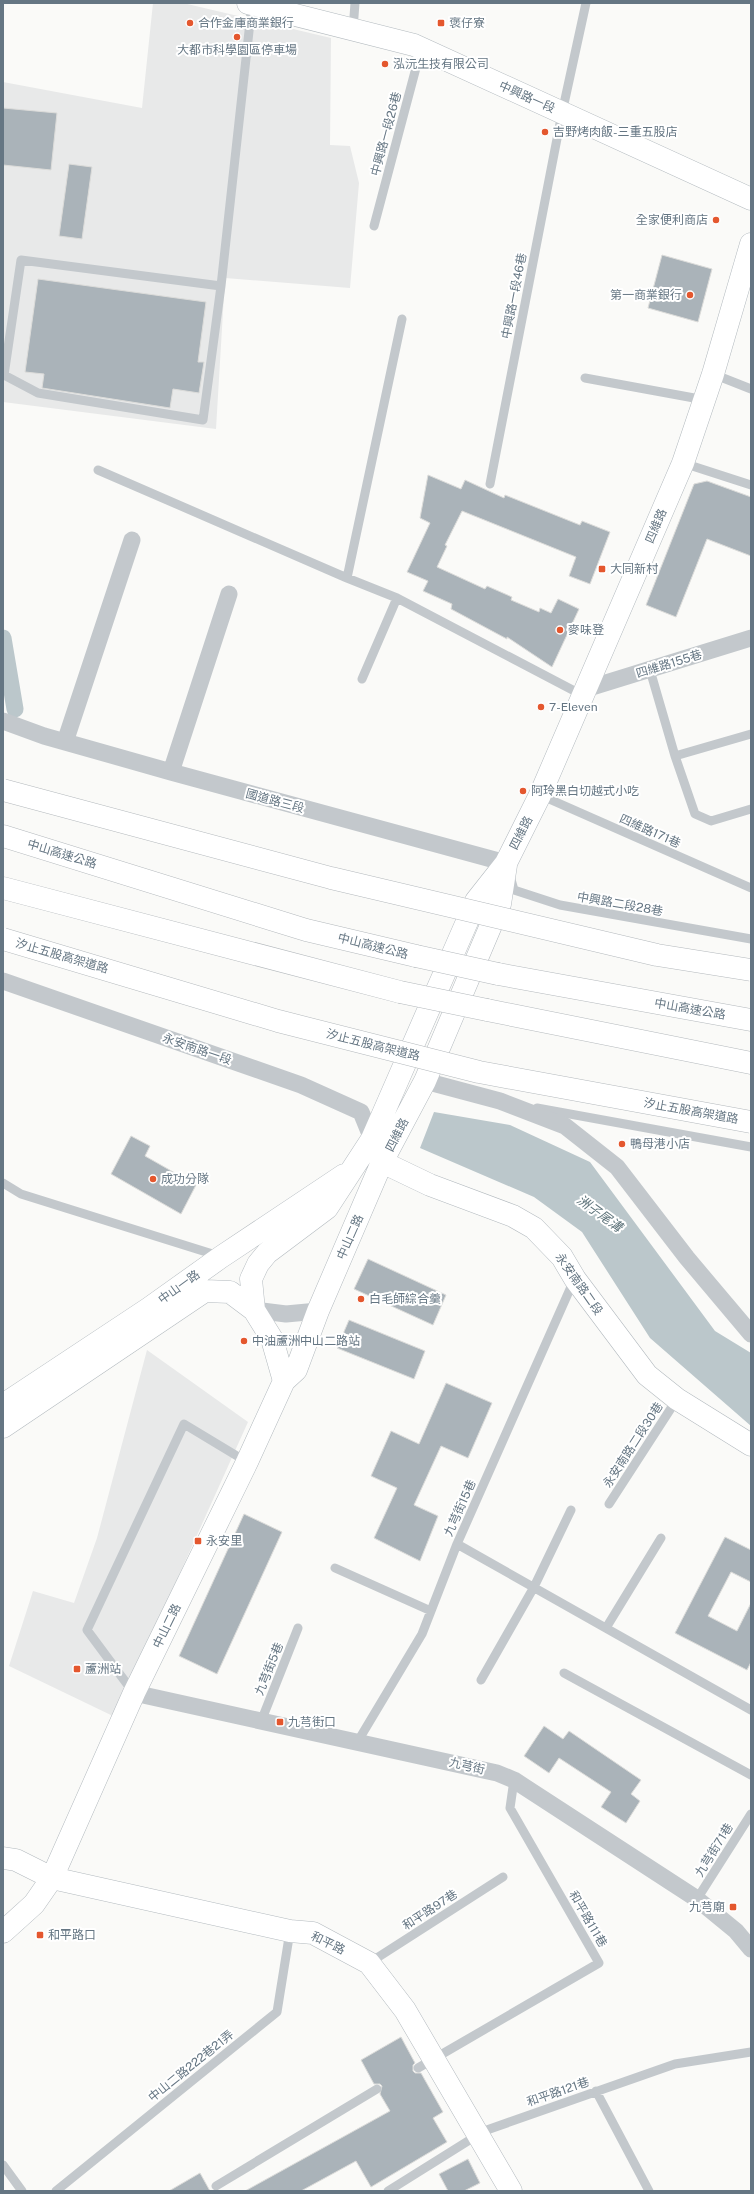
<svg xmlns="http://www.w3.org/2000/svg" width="754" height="2194" font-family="'Public Sans','Noto Sans TC',sans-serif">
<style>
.built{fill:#e8e9e9}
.water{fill:#bbc7cb}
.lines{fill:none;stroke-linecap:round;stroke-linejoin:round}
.canal{stroke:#bbc7cb;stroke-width:17}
.building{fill:#aab3b9;stroke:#dcdcda}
.secondary-casing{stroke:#b3babf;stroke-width:23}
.highway-casing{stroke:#b4b9bd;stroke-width:23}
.lane{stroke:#c3c8cc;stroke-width:9}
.street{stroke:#c3c8cc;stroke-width:17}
.secondary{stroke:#fff;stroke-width:22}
.highway{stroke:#fff;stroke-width:22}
.highway-bridge-casing{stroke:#b4b9bd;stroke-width:23;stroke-linecap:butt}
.highway-bridge{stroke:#fff;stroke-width:22}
.poi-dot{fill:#e4572e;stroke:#fff;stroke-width:1.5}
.labels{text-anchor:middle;stroke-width:4;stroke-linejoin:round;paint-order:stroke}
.poi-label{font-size:12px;fill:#657683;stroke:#fff;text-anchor:start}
.street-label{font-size:12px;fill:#657683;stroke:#fff}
.water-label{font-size:13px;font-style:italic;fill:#60757c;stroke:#fff}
</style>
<rect width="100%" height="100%" fill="#fafaf8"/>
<path class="built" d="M153,3H183L331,38L330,145L350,146L359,183L350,288L225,278L216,429L3,402V82L142,108Z
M147,1350L248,1422L115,1717L9,1666L33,1591L74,1603L97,1538Z"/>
<path class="water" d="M434,1112L510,1125L590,1162L715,1331L751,1353V1426L650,1338L582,1232L534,1197L420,1148Z"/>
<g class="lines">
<path class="canal" d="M3,638L15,709"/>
</g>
<path class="building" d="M3,108L57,113L51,170L3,165Z
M69,164L92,167L82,239L59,236Z
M662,255L712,269L698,322L648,308Z
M38,279L206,302L198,362H204L199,393L173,389L170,408L42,388L44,374L25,372Z
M428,475L461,489L465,480L504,498L505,495L580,525L582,521L610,532L590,584L569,576L576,557L462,511L445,545L447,546L437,567L485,589L487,586L512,597L511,600L539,612L540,608L551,613L558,599L579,609L552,667L507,637V639L451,609L452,604L423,591L428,581L407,572L430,523L420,518Z
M707,481L751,497V556L707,539L676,617L646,605L694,484Z
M131,1136L150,1146L145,1156L196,1185L181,1214L111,1174Z
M368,1259L446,1295L433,1325L354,1289Z
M349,1320L425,1351L414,1379L337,1348Z
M446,1383L492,1403L468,1458L441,1446L414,1505L438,1516L420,1561L374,1538L397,1488L371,1476L391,1431L419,1444Z
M244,1514L282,1532L217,1674L179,1656Z
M725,1537L751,1550V1582L731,1572L708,1616L737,1631L751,1603V1662L747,1670L675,1633Z
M544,1726L563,1739L569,1731L641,1780L631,1794L640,1801L626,1823L601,1807L611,1792L559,1758L549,1773L524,1756Z
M401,2037L415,2063L413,2065V2071L415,2073H421L443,2112L433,2118L447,2142L371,2187L356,2161L301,2191H245L390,2111L380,2094L382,2086L380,2084H374L361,2060Z
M468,2159L480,2183L464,2191H448L439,2174Z
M200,2173L210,2191H169Z"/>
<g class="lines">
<defs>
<path id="secondary" d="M248,3L414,45L751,199
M377,1150L382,1162L430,1185L513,1216L534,1228L562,1257L575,1279L647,1375L677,1399L751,1445
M254,1310L251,1279L258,1264L267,1253L327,1208L372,1139L476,901L506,863L540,795L683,463L713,374L751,244
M3,1405L148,1309L221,1257L344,1175
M3,1427L205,1291L230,1292L254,1310L272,1339L284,1381
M3,1858L16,1860L52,1878L290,1931L313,1933L369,1963L405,2010L511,2191
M3,1932L34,1904L52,1878L134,1693L247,1462L284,1381L296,1370L318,1311L382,1162L425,1081L500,904L506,865"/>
<path id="highway" d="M3,836L306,930L416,956
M3,888L400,992
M498,974L751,1020
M487,1010L751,1063"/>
</defs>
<use href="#secondary" class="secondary-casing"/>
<use href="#highway" class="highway-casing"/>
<path class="lane" d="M353,30L355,3
M374,226L421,49
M221,286L203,420L38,393L4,375L21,260L221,286L252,4
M713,374L751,389
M585,378L705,400
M683,463L751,485
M98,470L347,578L397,598L584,696
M490,484L562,113L586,3
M347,578L402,319
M650,670L675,756L695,814L711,821L751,809
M362,679L397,598
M675,756L751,734
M540,795L751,888
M510,876L514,890L560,905L751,939
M537,1108L751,1147
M3,1183L21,1194L219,1256
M609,1504L677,1399
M457,1544L751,1710
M335,1568L431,1611
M606,1628L661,1538
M564,1673L751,1775
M481,1680L534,1587L571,1510
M133,1692L87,1630L184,1424L247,1462
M262,1719L298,1628
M358,1741L422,1634L457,1544L574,1280
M697,1899L751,1814
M369,1963L503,1877
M418,2068L599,1963L510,1808L514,1780
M596,2091L649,2191
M3,2165L22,2191
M216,2186L377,2089
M56,2191L277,2012L290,1931
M388,2191L484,2131L675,2064L751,2052"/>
<path class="street" d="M586,689L751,638
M3,721L44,736L171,772L506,863
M65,742L132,540
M171,772L229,594
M3,981L301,1085L361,1112L372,1139
M425,1081L500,1101L565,1126L617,1167L687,1258L751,1334
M254,1310L286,1314L318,1311
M134,1693L497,1773L514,1780L697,1899L736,1931L751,1949"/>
<use href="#secondary" class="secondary"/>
<use href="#highway" class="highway"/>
<defs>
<path id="highway-bridge" d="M3,790L331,878L657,955L751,970
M3,939L278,1021L479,1072L751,1122
M416,956L498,974
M400,992L487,1010"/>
</defs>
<use href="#highway-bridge" class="highway-bridge-casing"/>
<use href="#highway-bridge" class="highway-bridge"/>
</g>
<g class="poi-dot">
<circle cx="190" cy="23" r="4"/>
<rect x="437" y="19" width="8" height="8" rx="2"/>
<circle cx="237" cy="37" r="4"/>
<circle cx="385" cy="64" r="4"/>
<circle cx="545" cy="132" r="4"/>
<circle cx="716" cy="220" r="4"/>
<circle cx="690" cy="295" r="4"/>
<rect x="598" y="565" width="8" height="8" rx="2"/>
<circle cx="560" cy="630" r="4"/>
<circle cx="541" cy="707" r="4"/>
<circle cx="523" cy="791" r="4"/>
<circle cx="622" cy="1144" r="4"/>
<circle cx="153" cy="1179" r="4"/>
<circle cx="361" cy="1299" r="4"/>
<circle cx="244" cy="1341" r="4"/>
<rect x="194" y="1537" width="8" height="8" rx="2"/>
<rect x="73" y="1665" width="8" height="8" rx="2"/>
<rect x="276" y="1718" width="8" height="8" rx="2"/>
<rect x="729" y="1903" width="8" height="8" rx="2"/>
<rect x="36" y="1931" width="8" height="8" rx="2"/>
</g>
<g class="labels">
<g class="poi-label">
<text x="198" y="27">合作金庫商業銀行</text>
<text x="449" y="27">褒仔寮</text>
<text x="237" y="54" text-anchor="middle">大都市科學園區停車場</text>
<text x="393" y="68">泓沅生技有限公司</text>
<text x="553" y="136">吉野烤肉飯-三重五股店</text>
<text x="708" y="224" text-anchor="end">全家便利商店</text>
<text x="682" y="299" text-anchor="end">第一商業銀行</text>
<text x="610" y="573">大同新村</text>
<text x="568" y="634">麥味登</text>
<text x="549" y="711">7-Eleven</text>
<text x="531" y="795">阿玲黑白切越式小吃</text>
<text x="630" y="1148">鴨母港小店</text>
<text x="161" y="1183">成功分隊</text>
<text x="369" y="1303">白毛師綜合羹</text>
<text x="252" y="1345">中油蘆洲中山二路站</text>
<text x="206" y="1545">永安里</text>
<text x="85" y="1673">蘆洲站</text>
<text x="288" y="1726">九芎街口</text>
<text x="725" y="1911" text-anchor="end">九芎廟</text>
<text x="48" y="1939">和平路口</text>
</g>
<g class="street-label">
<text transform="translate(527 97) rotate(24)" y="4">中興路一段</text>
<text transform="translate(386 134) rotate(-75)" y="4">中興路一段26巷</text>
<text transform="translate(514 296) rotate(-79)" y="4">中興路一段46巷</text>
<text transform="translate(656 526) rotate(-67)" y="4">四維路</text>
<text transform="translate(669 664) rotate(-17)" y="4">四維路155巷</text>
<text transform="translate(275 801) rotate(15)" y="4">國道路三段</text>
<text transform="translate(650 831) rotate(24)" y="4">四維路171巷</text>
<text transform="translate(521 833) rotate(-63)" y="4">四維路</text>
<text transform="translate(62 854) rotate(17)" y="4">中山高速公路</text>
<text transform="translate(620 904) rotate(10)" y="4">中興路二段28巷</text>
<text transform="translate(373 946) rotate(14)" y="4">中山高速公路</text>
<text transform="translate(62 956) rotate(16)" y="4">汐止五股高架道路</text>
<text transform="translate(690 1009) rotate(10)" y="4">中山高速公路</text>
<text transform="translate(373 1045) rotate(14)" y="4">汐止五股高架道路</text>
<text transform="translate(197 1049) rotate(19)" y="4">永安南路一段</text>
<text transform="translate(691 1111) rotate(10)" y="4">汐止五股高架道路</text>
<text transform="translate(397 1135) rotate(-63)" y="4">四維路</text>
<text transform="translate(350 1237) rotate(-66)" y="4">中山二路</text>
<text transform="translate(579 1284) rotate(55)" y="4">永安南路二段</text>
<text transform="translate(179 1287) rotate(-36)" y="4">中山一路</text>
<text transform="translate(633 1445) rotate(-57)" y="4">永安南路二段30巷</text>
<text transform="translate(460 1508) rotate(-66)" y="4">九芎街15巷</text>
<text transform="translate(167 1626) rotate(-64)" y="4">中山二路</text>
<text transform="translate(269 1669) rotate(-68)" y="4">九芎街5巷</text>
<text transform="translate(467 1766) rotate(13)" y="4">九芎街</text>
<text transform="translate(714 1850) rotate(-58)" y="4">九芎街71巷</text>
<text transform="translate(430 1910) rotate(-33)" y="4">和平路97巷</text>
<text transform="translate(588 1919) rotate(60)" y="4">和平路111巷</text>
<text transform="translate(328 1943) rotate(26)" y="4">和平路</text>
<text transform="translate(191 2066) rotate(-39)" y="4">中山二路222巷21弄</text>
<text transform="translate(558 2092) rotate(-19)" y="4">和平路121巷</text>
</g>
<g class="water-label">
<text transform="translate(600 1213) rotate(36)" y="5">洲子尾溝</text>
</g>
</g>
<rect width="754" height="2194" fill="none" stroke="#657683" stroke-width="8"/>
</svg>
